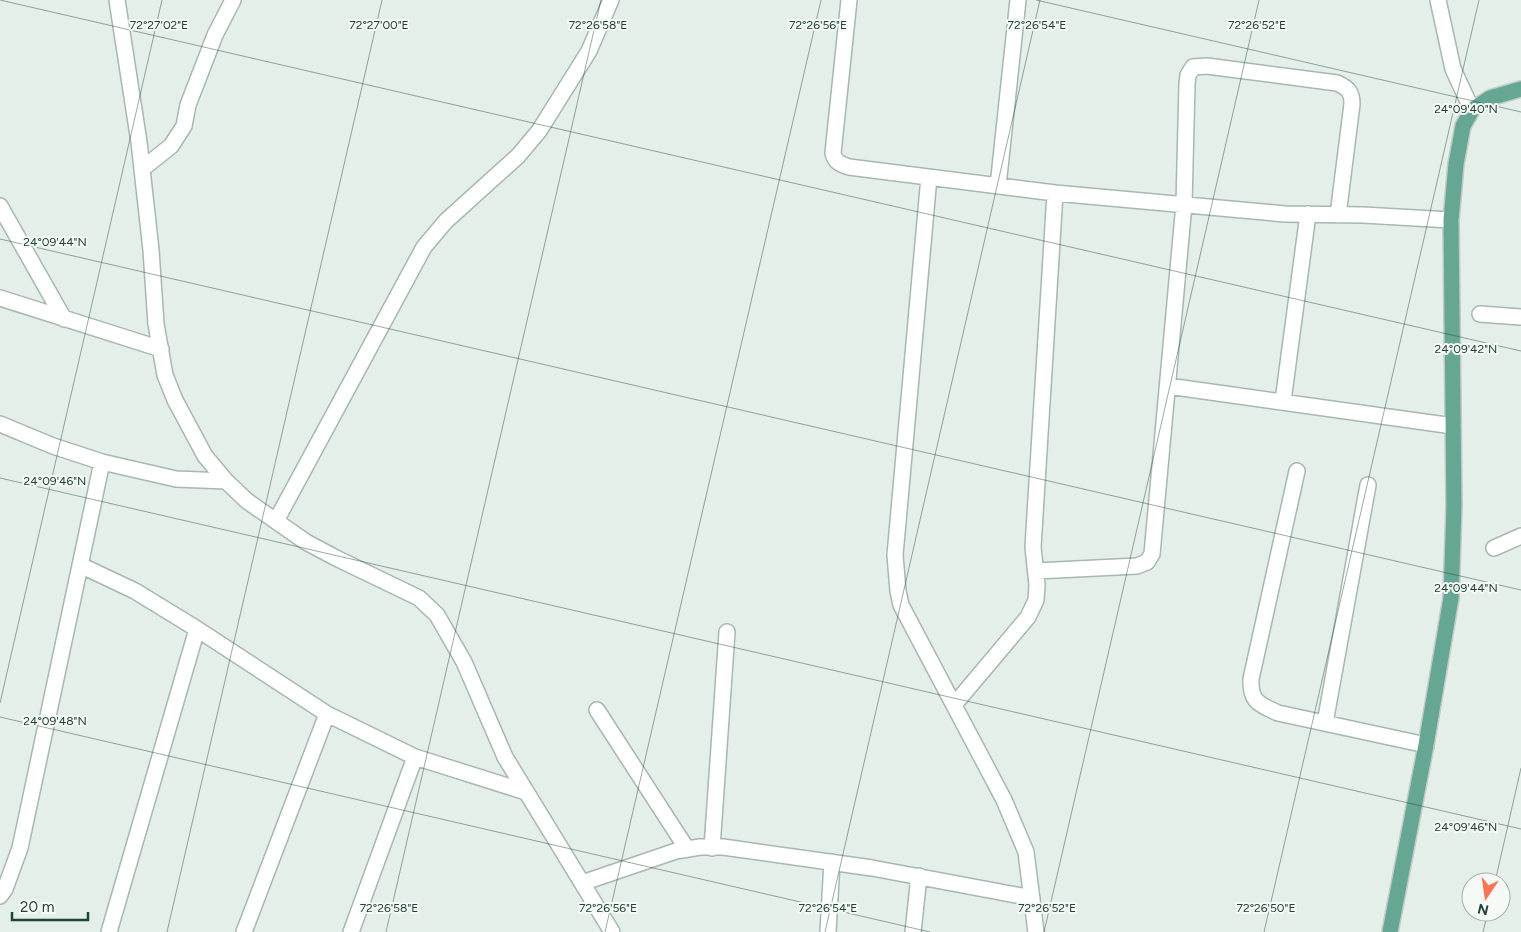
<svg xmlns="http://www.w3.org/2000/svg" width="1521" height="932" font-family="Figtree,sans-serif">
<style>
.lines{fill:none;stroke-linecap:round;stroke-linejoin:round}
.lane-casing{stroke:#a6b8b0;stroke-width:18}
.street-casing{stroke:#a6b8b0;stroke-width:18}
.primary-casing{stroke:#c1cac7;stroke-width:18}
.lane{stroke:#fff;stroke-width:15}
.street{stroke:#fff;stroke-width:15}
.primary{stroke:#65a793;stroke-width:15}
.ticks{fill:none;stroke:#214238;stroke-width:1;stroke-opacity:0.45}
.ticks-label{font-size:12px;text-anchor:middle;fill:#214238;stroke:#f5faf7;stroke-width:4;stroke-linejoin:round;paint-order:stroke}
</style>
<rect width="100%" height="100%" fill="#e4efe9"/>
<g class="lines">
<defs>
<path id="lane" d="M1438,0L1453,69L1472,110"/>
<path id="street" d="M117,0L139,142L151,250L156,324L165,375L175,400L205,456L226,481L247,501L306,542L336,558L419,598L437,615L464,662L505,757L612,932
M849,0L833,153C835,162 840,164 849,167L1055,193L1285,214L1363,215L1451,220
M142,169L171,146L184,126L188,105L215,35L233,0
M929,177L895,555L898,591L901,605L1004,800L1026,852L1036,932
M998,186L1018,0
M0,206L64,319
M0,298L161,349
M1480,314L1521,317
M1168,386L1453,426
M1283,401L1308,214
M0,424L53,446L102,462L176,479L226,481
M1297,471L1251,679C1250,702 1259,704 1278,713L1426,745
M276,521L424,247L446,221L518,156L539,131L589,51L611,0
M1494,548L1521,536
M80,565L135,591L197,629L327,714L415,757L526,792
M1036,571L1137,566L1147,562L1152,554L1184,204L1187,84L1188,75L1193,67L1207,66L1337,83C1348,88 1352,92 1352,104L1338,215
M954,705L1028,617L1036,600L1037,585L1033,547L1055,193
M597,710L687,849
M1325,723L1368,485
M712,848L727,632
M582,883L676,851L700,847H723L872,868L1032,898
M0,896L5,889L20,848L102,462
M109,932L197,629
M244,932L327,714
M351,932L415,757
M828,932L832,862
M913,932L919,876"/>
<path id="primary" d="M1390,932L1426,745L1451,598L1454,506L1451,220L1456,164L1463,126L1472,110L1490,98L1521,89"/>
</defs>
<use href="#lane" class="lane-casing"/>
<use href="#street" class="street-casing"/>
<use href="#primary" class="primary-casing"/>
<use href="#lane" class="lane"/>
<use href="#street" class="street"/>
<use href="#primary" class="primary"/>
</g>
<path class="ticks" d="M0,0L1521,351M1036,0L1521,112M0,239L1521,590M0,478L1521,829M0,703L162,0M0,717L930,932M1495,882L1521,768M167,932L382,0M386,932L601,0M605,932L821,0M825,932L1040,0M1044,932L1259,0M1264,932L1479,0M1483,932L1488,912"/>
<g class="ticks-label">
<text x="159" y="29">72°27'02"E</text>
<text x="379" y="29">72°27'00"E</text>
<text x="598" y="29">72°26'58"E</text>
<text x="818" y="29">72°26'56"E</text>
<text x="1037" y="29">72°26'54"E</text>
<text x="1257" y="29">72°26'52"E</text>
<text x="1466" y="113">24°09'40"N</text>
<text x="55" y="246">24°09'44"N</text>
<text x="1466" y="353">24°09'42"N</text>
<text x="55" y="485">24°09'46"N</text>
<text x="1466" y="592">24°09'44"N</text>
<text x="55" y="725">24°09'48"N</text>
<text x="1466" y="831">24°09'46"N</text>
<text x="389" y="912">72°26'58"E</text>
<text x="608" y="912">72°26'56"E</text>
<text x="828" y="912">72°26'54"E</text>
<text x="1047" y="912">72°26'52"E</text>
<text x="1266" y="912">72°26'50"E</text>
</g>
<g transform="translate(1486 897) rotate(193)"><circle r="24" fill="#f5faf7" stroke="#a0b0ab"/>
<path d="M0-4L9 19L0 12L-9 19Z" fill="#fc7554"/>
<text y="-8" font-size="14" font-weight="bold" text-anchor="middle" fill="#214238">N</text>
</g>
<path d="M12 912v8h76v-8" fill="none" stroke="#214238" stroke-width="2.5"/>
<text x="20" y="912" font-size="15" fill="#214238" stroke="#f5faf7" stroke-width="4" paint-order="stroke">20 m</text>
</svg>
